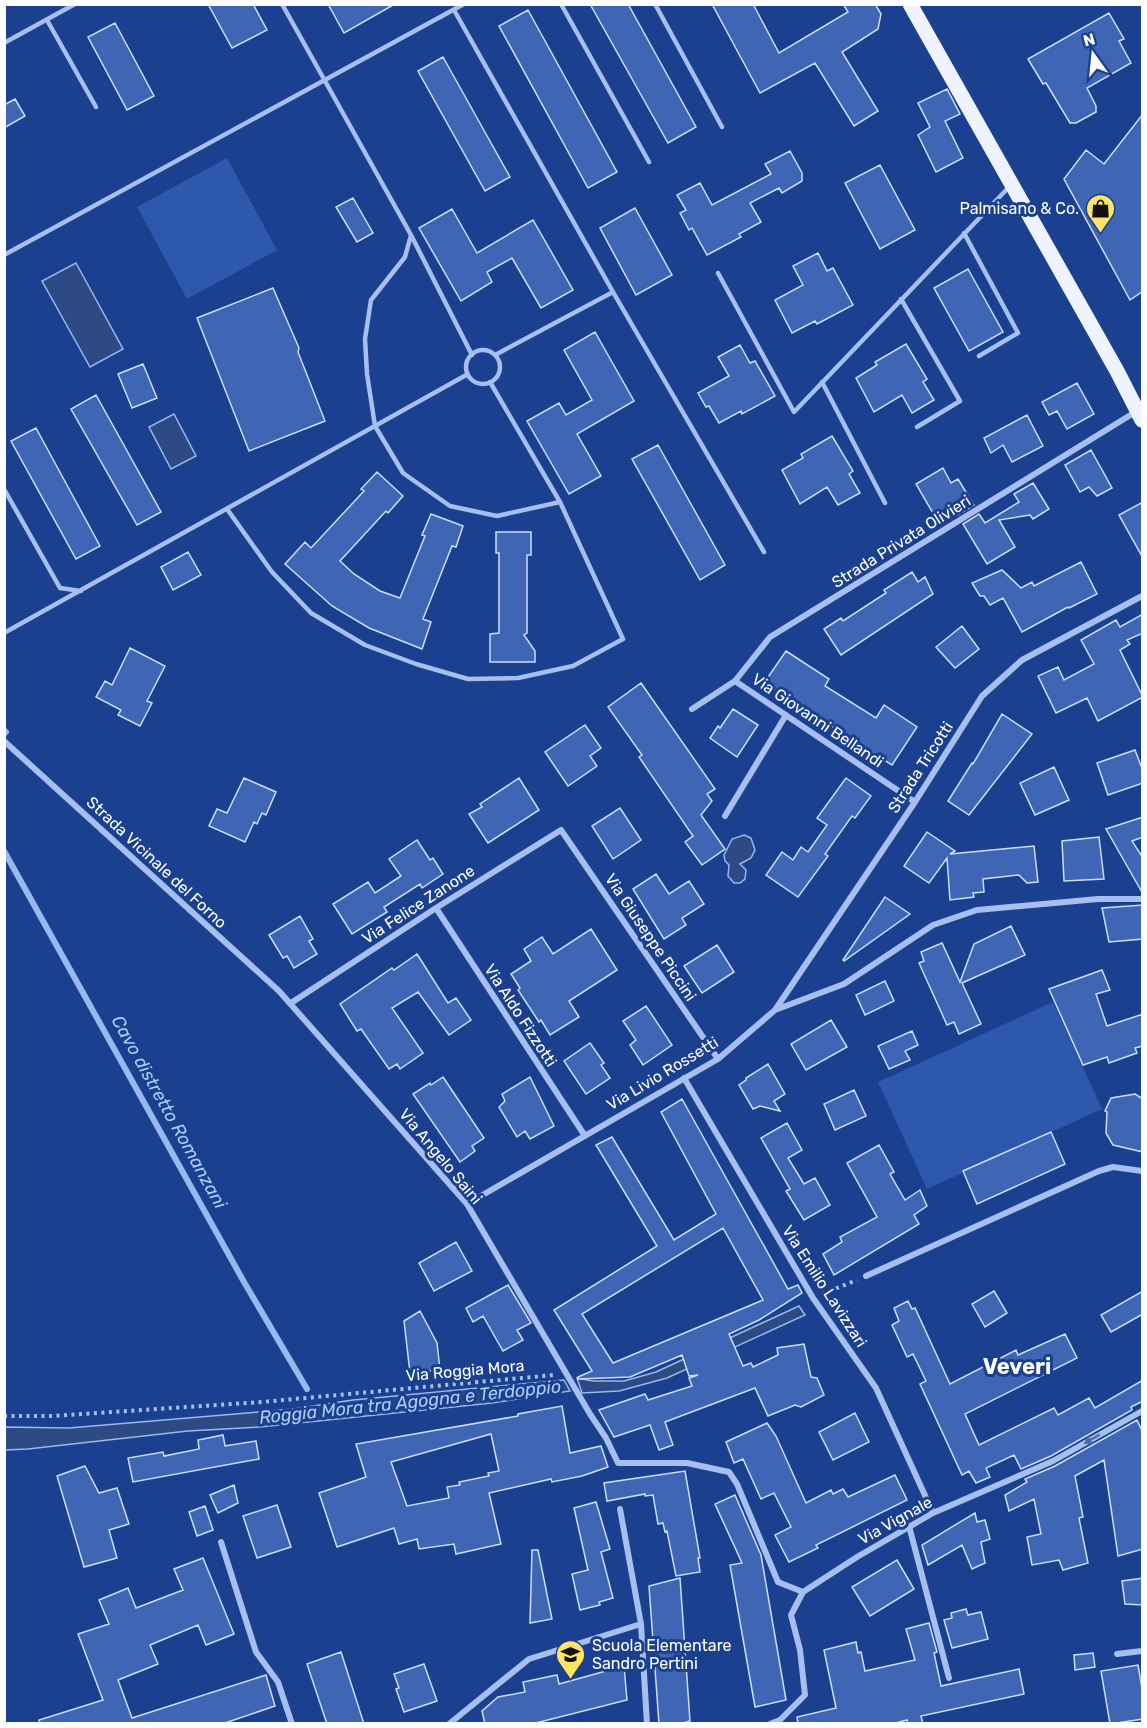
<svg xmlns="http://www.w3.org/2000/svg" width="1147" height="1728" font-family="Rubik,sans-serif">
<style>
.green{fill:#2d58ad}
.water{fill:#2e4a85;stroke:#9ab8f0;stroke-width:1.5}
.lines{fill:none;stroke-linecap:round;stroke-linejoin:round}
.stream{stroke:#9ab8f0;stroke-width:6}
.building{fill:#3e66b5;stroke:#cdddfa;stroke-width:1.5;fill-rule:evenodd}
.path{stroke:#a7bfee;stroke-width:4;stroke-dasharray:3 4.5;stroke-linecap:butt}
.service{stroke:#a7bfee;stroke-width:4.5}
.minor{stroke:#a7bfee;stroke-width:6}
.primary{stroke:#eff3ff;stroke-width:15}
.oneway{fill:#4b6cb0}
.labels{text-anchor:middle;stroke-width:6;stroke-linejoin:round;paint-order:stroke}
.poi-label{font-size:16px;fill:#fff;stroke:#1a408f;text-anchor:end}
.street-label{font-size:16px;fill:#fff;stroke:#1a408f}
.water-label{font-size:18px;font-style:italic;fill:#b3caf5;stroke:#1a408f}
.district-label{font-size:22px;font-weight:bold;fill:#fff;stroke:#1a408f}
</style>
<rect width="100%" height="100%" fill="#1a408f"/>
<path class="green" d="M227,158L277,250L187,299L137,207Z
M1053,1002L1102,1109L927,1189L878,1082Z"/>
<path class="water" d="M76,263L123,349L90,367L42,281Z
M174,414L196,456L171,469L149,427Z
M744,835L751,838L755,850L751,858L740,864L746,870L745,879L740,883H734L728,876L729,865L725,861L724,855L732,839Z
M799,1306L805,1315L667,1378L619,1391L582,1393L577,1378L593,1381H624L656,1372Z
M564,1380L570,1391L492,1403L260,1427L188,1431L28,1449L5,1450V1427L69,1428L293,1409L353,1400Z"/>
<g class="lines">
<path class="stream" d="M4,730L6,732L4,734
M4,851L244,1282L307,1389"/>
</g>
<path class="building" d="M208,4H253L267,30L232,48Z
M328,4H395L344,33Z
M590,4H628L696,127L668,143Z
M712,4H753L779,53L848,12L843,4H875L881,14L878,29L842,52L878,111L854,126L815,63L760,93Z
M528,10L617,172L588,188L499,26Z
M1109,13L1124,39L1119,41L1131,63L1087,88L1096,106V112L1076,123H1070L1046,83L1043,84L1028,59Z
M115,23L154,96L127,110L88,37Z
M443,57L510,177L485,191L418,71Z
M947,89L960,114L945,121L963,158L936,172L918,135L930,127L918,103Z
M15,99L25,116L4,128V105Z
M1143,114V291L1130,300L1064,179L1086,150L1104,164Z
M790,151L802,173V181L782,193L779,188L750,203L761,222L739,234L741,237L707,255L692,228L689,230L680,213L686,210L677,195L700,183L712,205L771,174L765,164Z
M880,165L915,230L880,249L845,183Z
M353,198L373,233L357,242L336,207Z
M635,208L672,275L636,295L600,228Z
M452,209L477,253L533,220L573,290L541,308L512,258L487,272L492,282L461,301L419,228Z
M818,253L827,271L833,268L853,305L817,324L815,321L792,333L775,300L803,285L793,266Z
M968,269L1003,332L969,351L934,288Z
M273,288L299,348L298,352L325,421L249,451L197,318Z
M595,332L634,401L577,434L601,476L569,494L527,421L559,403L566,415L592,400L564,350Z
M906,344L927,379L923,382L934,400L912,413L902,395L874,412L856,378L877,365L875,362Z
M740,345L750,363L755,361L775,396L742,414L741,411L719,423L709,406L706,407L698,393L729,376L718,357Z
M143,364L157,398L132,408L118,374Z
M1077,383L1094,414L1067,429L1057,411L1049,415L1042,402Z
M96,395L161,512L137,525L71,409Z
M1027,415L1043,446L1012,462L1003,445L991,453L984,438Z
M36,428L100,546L76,559L11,441Z
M832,436L853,471L849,474L860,493L838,505L827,487L800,504L782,470L803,458L801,454Z
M658,445L725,565L700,580L632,459Z
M1091,450L1112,488L1097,496L1089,487L1080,492L1065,465Z
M943,468L951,483L958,479L974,505L958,515L954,510L937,520L916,484Z
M377,472L403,496L388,513L386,511L340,561L354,574L380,591L400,598L425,536L422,535L431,514L463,526L456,547L452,546L423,619L431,622L422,649L369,628L332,606L285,564L305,542L311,548L364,491L361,489Z
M1033,483L1049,509L1033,519L1030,515L999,520L1015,547L987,564L963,524L979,514L985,523L1019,502L1014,494Z
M1143,502V558L1119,515Z
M496,532H531V555H527V633L524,635L535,651V662H490V634L499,633V553H496Z
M188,552L201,575L173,590L161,567Z
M1081,562L1097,594L1069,608L1068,607L1022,632L1003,598L990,605L984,596H980L972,583L1002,570L1021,588L1032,582L1034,586Z
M912,572L918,582L925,577L933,594L841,655L824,629L841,618L843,621L886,593L884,590Z
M1143,614V633L1127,640L1130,644L1120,650L1143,697L1098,721L1087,698L1056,713L1038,676L1058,667L1064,680L1094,664L1081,640L1116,620L1120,627Z
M962,626L979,649L955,668L936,647Z
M130,648L165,666L147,701L152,703L140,726L118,715L121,710L96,697L105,681L112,685Z
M786,651L829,679L825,686L876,718L884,705L917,727L892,765L764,683Z
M641,683L715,789L707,794L712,801L701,815L725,849L702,865L685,842L693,836L639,757L642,755L608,707Z
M733,709L758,725L737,757L710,738L718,726L720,728Z
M1002,714L1032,734L969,815L948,801L972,763L973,764Z
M585,725L601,748L590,756L597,766L568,786L545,752Z
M1135,750L1143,771V783L1108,795L1097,763Z
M1054,767L1069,800L1035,815L1020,783Z
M244,778L276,792L266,815L262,813L257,824L254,822L245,842L209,826L217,809L227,813Z
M519,778L539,810L488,843L469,814L482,807L480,804Z
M846,778L871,796L855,818L852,816L825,854L828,856L798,897L766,875L782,852L793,860L801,847L808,852L827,825L817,818Z
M620,808L641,840L613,859L592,826Z
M1143,817V837L1132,841L1143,858V894L1106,829Z
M927,832L955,851L950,854L1034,846L1038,882L1027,883L1019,875L983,879L984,892L973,893L974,897L950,900L947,858L929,883L904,866Z
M1099,837L1104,879L1064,881L1062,841Z
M417,840L430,860L433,858L443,874L422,888L420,884L384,907L387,912L352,934L333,904L368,882L375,893L401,876L389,859Z
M656,874L669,894L689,881L704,904L682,918L686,925L664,939L633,889Z
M885,897L910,914L844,961L843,960Z
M1143,905V939L1109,942L1102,908Z
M300,916L313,939L309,941L317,954L294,968L287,956L283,958L269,935Z
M1011,926L1025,955L962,983L981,1024L959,1034L954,1022L947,1025L919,963L924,961L921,952L942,943L960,982L974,944Z
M591,929L617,970L569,1001L579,1017L550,1035L541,1020L539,1022L518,990L520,988L511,974L531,961L524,949L542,937L553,954Z
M717,945L734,972L702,993L684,966Z
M417,954L448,1003L456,998L471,1020L449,1035L418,992L392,1008L423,1053L400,1069L397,1064L389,1069L361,1029L357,1031L340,1004L392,968L394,970Z
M1102,970L1110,990L1096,994L1107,1026L1143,1014V1046L1135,1048L1137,1053L1109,1063L1107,1057L1083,1065L1049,989Z
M885,981L894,1001L865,1015L856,995Z
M646,1006L672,1045L643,1065L630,1045L636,1040L623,1021Z
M831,1020L847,1047L806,1070L791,1044Z
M912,1031L918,1045L905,1051L910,1060L889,1069L878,1046Z
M590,1043L604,1063L601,1065L610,1078L586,1094L564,1061Z
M768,1064L785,1094L774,1101L780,1111L760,1106L753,1109L739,1085L746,1080V1078Z
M443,1077L484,1138L472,1146L475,1151L460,1162L413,1094L430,1083L431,1085Z
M530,1077L554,1126L530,1139L525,1131L517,1137L499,1107L505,1101L502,1094Z
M854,1090L866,1116L835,1130L824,1104Z
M1135,1094L1143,1099V1152L1113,1145L1106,1133L1107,1112L1105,1111L1111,1098Z
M682,1099L788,1289L798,1285L802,1293L759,1320L729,1334L743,1366L751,1363L753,1367L778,1355L777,1348L804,1344L811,1377L817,1378L824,1395L801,1407L795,1405L768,1416L755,1388L665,1422L673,1445L659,1450L650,1425L614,1437L599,1410L645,1394L648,1400L692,1386L689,1378L698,1375L689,1376L682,1355L630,1377L578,1379V1377L592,1371L554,1310L657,1246L596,1145L612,1137L674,1240L716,1214L661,1112ZM723,1228L763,1300L613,1363L582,1314Z
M787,1123L802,1150L788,1158L804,1184L815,1178L830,1205L804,1220L786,1191L790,1189L761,1138Z
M1051,1132L1065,1164L977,1204L963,1171Z
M879,1145L894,1172L890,1174L905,1200L920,1190L927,1206L914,1215L919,1224L834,1275L823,1254L842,1242L840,1237L877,1217L847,1163Z
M456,1242L472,1271L434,1291L419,1263Z
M508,1285L531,1323L517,1330L523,1340L503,1351L483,1316L473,1322L466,1308Z
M994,1291L1007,1313L985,1327L972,1304Z
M1143,1291V1314L1111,1332L1101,1315Z
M908,1301L912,1309L915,1308L950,1384L1016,1350L1018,1355L1065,1334L1077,1358L965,1414L979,1445L1054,1408L1058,1415L1089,1398L1095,1408L1143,1380V1401L1131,1407L1132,1410L1051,1456L1021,1469L1014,1455L986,1468L990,1477L976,1483L969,1471L962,1475L920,1384L926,1381L913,1354L907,1357L892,1325L899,1321L894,1308Z
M420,1311L437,1343L440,1370L410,1373L404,1321Z
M562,1406L570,1453L601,1446L608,1467L582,1476L552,1482L551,1479L489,1493L501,1544L456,1554L454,1544L419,1549L417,1539L399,1544L394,1528L337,1547L319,1493L366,1477L356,1444L518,1416V1414ZM491,1434L499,1471L488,1473L489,1476L459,1482L460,1485L447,1487L449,1498L407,1506L391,1462Z
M855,1413L869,1442L833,1460L819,1432Z
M1137,1420L1143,1433V1549L1118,1556L1104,1460L1075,1476L1083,1517L1079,1518L1088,1563L1063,1570L1059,1560L1032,1565L1027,1537L1041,1534L1034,1499L1009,1511L1005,1495L1027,1482L1025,1479L1055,1466Z
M767,1423L776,1436L806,1503L831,1490L833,1494L843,1489L848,1497L895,1475L907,1500L816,1545L818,1548L789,1562L775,1535L791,1527L774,1493L761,1499L743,1459L734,1463L726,1442Z
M223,1435L225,1446L256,1441L259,1459L133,1482L128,1458L163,1452L164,1456L199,1449L198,1440Z
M85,1466L99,1493L117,1488L129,1524L109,1530L117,1558L84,1567L57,1476Z
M685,1471L700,1558H698L700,1572L676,1576L667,1531L665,1532L663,1523L658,1524L653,1495L645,1496V1494L607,1501L604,1483Z
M234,1485L238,1503L218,1513L210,1495Z
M735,1495L761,1555L786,1700L755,1707L730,1565L742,1563L715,1504Z
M596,1502L610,1549L601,1552L613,1598L599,1602L600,1605L580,1610L572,1574L588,1570L574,1508Z
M277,1505L291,1547L257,1558L243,1516Z
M205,1506L213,1530L197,1536L189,1512Z
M975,1513L977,1522L985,1520L990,1539L981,1542L985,1563L972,1569L962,1545L928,1565L922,1545Z
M532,1550H538L552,1619L530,1623Z
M203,1558L234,1634L206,1645L198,1625L150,1645L158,1664L118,1680L132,1718L266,1675L275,1706L222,1724H39V1720L103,1700L78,1634L109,1624L99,1600L128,1588L136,1608L183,1590L174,1569Z
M897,1560L914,1589L870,1616L852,1587Z
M680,1578L690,1721L680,1724H659L649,1586Z
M1143,1578V1605L1125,1604L1122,1581Z
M966,1609L968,1615L981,1612L988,1639L952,1648L944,1620L952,1618L951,1613Z
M929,1623L937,1652L934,1653L941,1686L1019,1669L1024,1694L921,1716L923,1724H908L907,1720L892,1724H798L797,1717L836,1708L824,1650L856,1642L858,1653L861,1652L865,1671L915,1660L906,1629Z
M341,1652L364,1724H327L307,1664Z
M1093,1653L1095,1667L1075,1670L1074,1655Z
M424,1664L437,1701L404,1712L396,1689L399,1688L394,1674Z
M1138,1665L1143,1694V1719L1110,1724L1101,1671Z
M624,1666L627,1700L532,1724H485L482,1711L498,1697L525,1692L523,1682L557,1675L559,1684Z"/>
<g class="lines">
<path class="path" d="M822,1294L857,1280
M4,1416H51L262,1402L554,1375"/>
<path class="service" d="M282,4L411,235L472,355
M561,4L649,162
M655,4L722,127
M454,10L613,292L764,552
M47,20L96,107
M4,43L75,4
M964,233L1018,333L979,356
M411,235L405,257L371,300L365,339L367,374L375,426L403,473L450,506L497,516L560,502
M4,255L464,4
M718,273L794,412L1010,186
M901,299L960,401L917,427
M466 367a17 17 0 1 1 34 0a17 17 0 1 1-34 0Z
M495,355L613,292
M822,382L885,503
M4,489L60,588L81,591
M227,509L272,572L311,613L365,645L416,664L468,679L518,678L573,666L623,639L560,502L490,382
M4,633L468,374"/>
<path class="minor" d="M735,681L915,802
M692,709L735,681L770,637L1137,411
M4,741L279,991L467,1204L590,1414L606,1438L618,1463H687L729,1472L737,1484L778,1582L803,1592
M725,816L786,715
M436,908L585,1136
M291,1003L436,908L561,830L718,1059
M775,1010L915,802L982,696L1022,660L1142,596
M684,1078L813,1298L876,1388L933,1513
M467,1204L718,1059L775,1010L844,984L933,925L977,910L1098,899H1142
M866,1276L1099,1171L1113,1167L1142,1171
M620,1509L641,1624L647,1724
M909,1526L949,1678
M221,1542L256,1652L278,1682L292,1724
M1117,1654L1142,1651
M449,1724L529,1659L641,1624
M770,1724L780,1720L805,1695L800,1650L791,1615L803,1592L857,1557L933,1513L1053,1461L1142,1411"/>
<path class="primary" d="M910,4L1117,371L1142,420"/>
</g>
<defs><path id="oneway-solid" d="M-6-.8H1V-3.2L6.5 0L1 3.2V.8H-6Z" transform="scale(1.5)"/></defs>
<use class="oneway" href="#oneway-solid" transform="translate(1092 1439) rotate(150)"/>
<defs>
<symbol id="shop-pin" viewBox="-11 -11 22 30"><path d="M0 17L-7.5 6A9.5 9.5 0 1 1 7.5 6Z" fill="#ffe465" stroke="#1a408f"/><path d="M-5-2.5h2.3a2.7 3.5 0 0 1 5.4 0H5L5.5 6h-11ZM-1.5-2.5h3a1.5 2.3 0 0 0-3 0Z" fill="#111"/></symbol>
<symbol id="school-pin" viewBox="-11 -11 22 30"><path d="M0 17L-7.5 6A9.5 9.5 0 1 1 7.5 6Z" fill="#ffe465" stroke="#1a408f"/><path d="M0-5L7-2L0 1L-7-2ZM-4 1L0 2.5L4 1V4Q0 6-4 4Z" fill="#111"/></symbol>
</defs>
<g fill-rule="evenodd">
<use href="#shop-pin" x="1084" y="192" width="33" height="45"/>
<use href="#school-pin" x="554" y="1638" width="33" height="45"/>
</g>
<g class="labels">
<g class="poi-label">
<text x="1079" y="214">Palmisano &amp; Co.</text>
<text x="592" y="1651" text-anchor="start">Scuola Elementare<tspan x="592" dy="18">Sandro Pertini</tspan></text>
</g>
<g class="street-label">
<text transform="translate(901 541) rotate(-32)" y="6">Strada Privata Olivieri</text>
<text transform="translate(818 720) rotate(34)" y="6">Via Giovanni Bellandi</text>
<text transform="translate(920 767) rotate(-57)" y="6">Strada Tricotti</text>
<text transform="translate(157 862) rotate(43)" y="6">Strada Vicinale del Forno</text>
<text transform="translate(418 904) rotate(-33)" y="6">Via Felice Zanone</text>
<text transform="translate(651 937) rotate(56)" y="6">Via Giuseppe Piccini</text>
<text transform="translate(521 1015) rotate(57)" y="6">Via Aldo Fizzotti</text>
<text transform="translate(662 1073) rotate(-31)" y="6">Via Livio Rossetti</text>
<text transform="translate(441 1156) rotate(50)" y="6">Via Angelo Saini</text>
<text transform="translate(825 1286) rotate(57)" y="6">Via Emilio Lavizzari</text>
<text transform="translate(465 1370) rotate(-5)" y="6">Via Roggia Mora</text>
<text transform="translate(895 1520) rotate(-29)" y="6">Via Vignale</text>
</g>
<g class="water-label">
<text transform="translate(169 1112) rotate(61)" y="6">Cavo distretto Romanzani</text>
<text transform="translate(410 1402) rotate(-6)" y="6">Roggia Mora tra Agogna e Terdoppio</text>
</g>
<g class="district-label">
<text x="1017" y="1374">Veveri</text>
</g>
</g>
<rect width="1147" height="1728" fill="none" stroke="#ffffff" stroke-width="12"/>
<g transform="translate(1093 54) rotate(345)" stroke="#1a408f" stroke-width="4.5" paint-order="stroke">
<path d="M0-4.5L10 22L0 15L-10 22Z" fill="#ffffff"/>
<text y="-9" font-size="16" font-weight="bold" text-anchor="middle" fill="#ffffff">N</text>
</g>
</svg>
